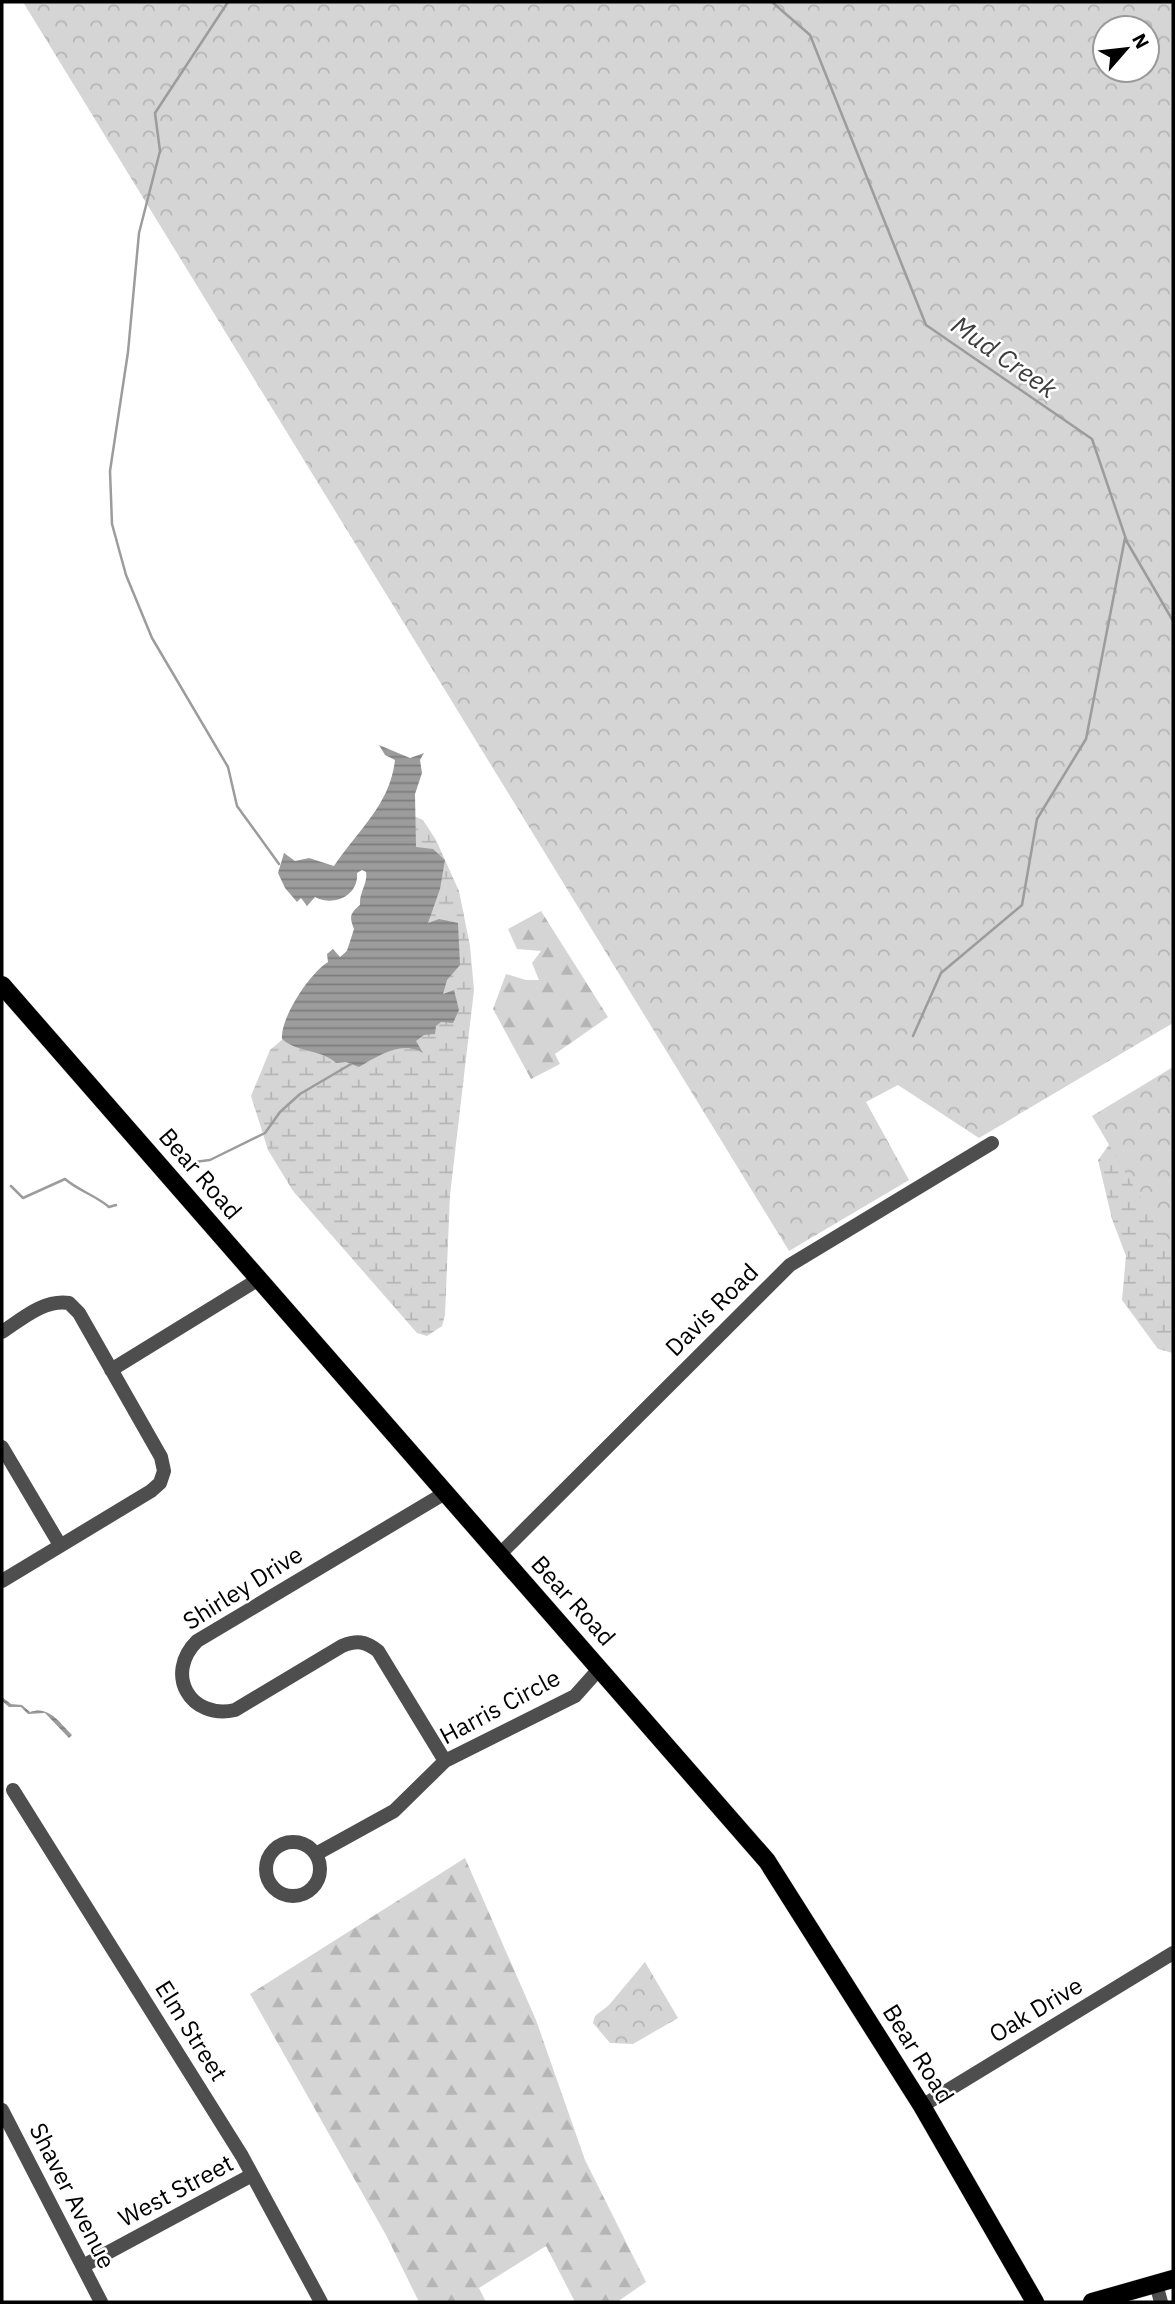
<svg xmlns="http://www.w3.org/2000/svg" width="1175" height="2304" font-family="'IBM Plex Sans',sans-serif">
<style>
.forest{fill:url(#forest-firs)}
.wetland{fill:url(#wetland-marsh)}
.park{fill:url(#park-crowns);fill-rule:evenodd}
.water{fill:url(#water-rules)}
.lines{fill:none;stroke-linecap:round;stroke-linejoin:round}
.stream{stroke:#9c9c9c;stroke-width:2.5}
.major-casing{stroke:#dbdbdb;stroke-width:19}
.minor{stroke:#4e4e4e;stroke-width:14}
.major{stroke:#000;stroke-width:18}
.labels{text-anchor:middle;stroke-width:5;stroke-linejoin:round;paint-order:stroke}
.street-label{font-size:24px;fill:#000;stroke:#fff}
.water-label{font-size:26px;font-style:italic;fill:#3d3d3d;stroke:#fff}
</style>
<defs>
<pattern id="forest-firs" width="22" height="20" patternUnits="userSpaceOnUse" patternTransform="scale(1.75)"><rect width="22" height="20" fill="#d5d5d5"/><path d="M5 1l3.5 6h-7zM16 11l3.5 6h-7z" fill="#b5b5b5"/></pattern>
<pattern id="wetland-marsh" width="20" height="14" patternUnits="userSpaceOnUse" patternTransform="scale(1.75)"><rect width="20" height="14" fill="#d5d5d5"/><path d="M1 5h8M5 5V1M11 12h8M15 12V8" fill="none" stroke="#b5b5b5"/></pattern>
<pattern id="park-crowns" width="20" height="18" patternUnits="userSpaceOnUse" patternTransform="scale(1.75)"><rect width="20" height="18" fill="#d5d5d5"/><path d="M2 6a3 3 0 1 1 6 0M12 15a3 3 0 1 1 6 0" fill="none" stroke="#b5b5b5"/></pattern>
<pattern id="water-rules" width="6" height="5" patternUnits="userSpaceOnUse" patternTransform="scale(1.75)"><rect width="6" height="5" fill="#9c9c9c"/><path d="M0 2.5h6" fill="none" stroke="#7d7d7d"/></pattern>
</defs>
<rect width="100%" height="100%" fill="#fff"/>
<path class="forest" d="M541,911L608,1017L555,1054L560,1064L531,1079L493,1009L506,974L526,980H539L532,963L541,951L517,949L508,929Z
M465,1858L536,2020L585,2160L646,2282L617,2302H575L546,2246L479,2288L486,2302H419L386,2235L250,1994Z"/>
<path class="wetland" d="M407,813L423,820L436,840L459,891L470,946L474,990L450,1195L445,1315L442,1326L427,1336L417,1333L293,1191L268,1150L251,1096L270,1050L311,1015L338,970Z
M1173,1076V1353L1158,1349L1122,1300L1126,1256L1112,1219L1098,1160L1147,1092Z"/>
<path class="park" d="M23,2H1173V1023L979,1138L898,1085L866,1102L909,1180L789,1251ZM1105,28H1147V70H1105Z
M1173,1067V1253L1092,1116Z
M645,1962L678,2018L633,2044L610,2043L593,2023L595,2016L609,2005Z"/>
<path class="water" d="M379,745L410,758L424,753L420,760L422,773L415,794L416,847L433,849L445,860L440,889L428,923L439,919L458,923L460,965L447,980L443,994L454,990L459,1010L453,1023L441,1022L436,1026L435,1034L424,1035L416,1041L423,1053C403,1040 379,1055 359,1067L346,1062L336,1063C321,1049 298,1053 282,1039C280,1018 310,973 328,962L327,954L333,949L340,957L347,951L354,929C349,917 350,913 360,905C359,892 368,884 366,872L362,870L357,873C359,896 333,907 315,897L307,906L301,898L297,902L285,888L278,873L284,853L295,861L309,858L334,866C358,830 390,805 395,760L385,755Z
M2,1697L11,1704L22,1705L30,1712C49,1705 60,1723 72,1735L69,1738L45,1713L28,1714L21,1707H9L2,1701Z"/>
<g class="lines">
<path class="stream" d="M228,2L155,113L160,151L139,233L128,352L110,471L112,524L126,575L152,638L228,767L237,806L279,864
M772,2L810,35L926,325L1092,439L1127,542L1173,621
M913,1036L941,973L1022,905L1037,819L1086,739L1125,538
M183,1168L194,1162L210,1160L265,1133L280,1112L300,1094L351,1064
M11,1186L23,1198L65,1179C79,1191 95,1195 109,1207L116,1205"/>
<defs>
<path id="major" d="M2,985L767,1861L922,2106L1035,2302
M1092,2302L1173,2279"/>
</defs>
<use href="#major" class="major-casing"/>
<path class="minor" d="M2,1332C22,1319 44,1299 69,1303L79,1313L161,1457L164,1471L160,1483L151,1491L2,1581
M111,1370L259,1279
M2,1447L60,1545
M445,1493L197,1641C164,1674 190,1720 235,1710L342,1646C357,1640 365,1641 378,1651L445,1761
M499,1555L790,1265L992,1143
M13,1790L242,2156L321,2302
M266 1869a27 27 0 1 1 54 0a27 27 0 1 1-54 0Z
M316,1854L394,1811L445,1761L575,1696L600,1668
M922,2106L1173,1953
M2,2110L101,2302
M83,2266L252,2175
M1156,2284L1161,2302"/>
<use href="#major" class="major"/>
</g>
<g class="labels">
<g class="street-label">
<text transform="translate(200 1174) rotate(49)" y="8">Bear Road</text>
<text transform="translate(712 1310) rotate(-45)" y="8">Davis Road</text>
<text transform="translate(243 1588) rotate(-32)" y="8">Shirley Drive</text>
<text transform="translate(573 1601) rotate(48)" y="8">Bear Road</text>
<text transform="translate(500 1707) rotate(-28)" y="8">Harris Circle</text>
<text transform="translate(1036 2010) rotate(-31)" y="8">Oak Drive</text>
<text transform="translate(191 2031) rotate(58)" y="8">Elm Street</text>
<text transform="translate(918 2054) rotate(58)" y="8">Bear Road</text>
<text transform="translate(176 2191) rotate(-28)" y="8">West Street</text>
<text transform="translate(72 2196) rotate(63)" y="8">Shaver Avenue</text>
</g>
<g class="water-label">
<text transform="translate(1004 357) rotate(35)" y="9">Mud Creek</text>
</g>
</g>
<rect width="1175" height="2304" fill="none" stroke="#000000" stroke-width="7"/>
<g transform="translate(1126 49) rotate(62)"><circle r="33" fill="#ffffff" stroke="#999999" stroke-width="2"/>
<path d="M0-5L12 26L0 18L-12 26Z" fill="#000000"/>
<text y="-10" font-size="19" font-weight="bold" text-anchor="middle" fill="#000000">N</text>
</g>
</svg>
